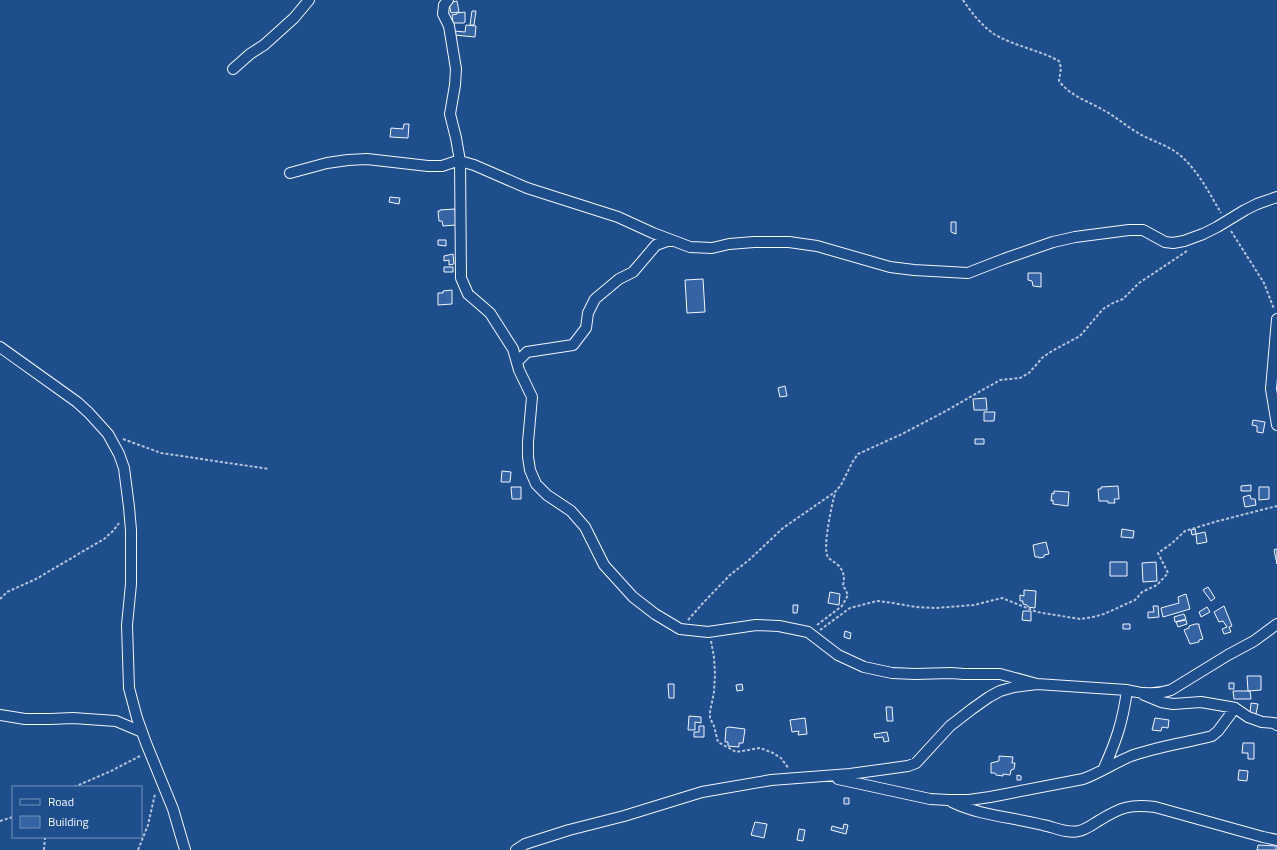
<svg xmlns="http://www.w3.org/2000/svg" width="1277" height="850" font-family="'Titillium Web',sans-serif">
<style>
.building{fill:#3563a3;stroke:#f2f6ff}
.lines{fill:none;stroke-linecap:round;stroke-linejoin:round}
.minor-casing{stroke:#f2f6ff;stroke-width:12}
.path{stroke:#b3c4dc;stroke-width:2;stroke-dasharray:3 2;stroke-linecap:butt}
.minor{stroke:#1f4e8c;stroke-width:10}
</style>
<rect width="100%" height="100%" fill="#1f4e8c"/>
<path class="building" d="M457,1L459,12L451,13L449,3Z
M472,11H476L474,25H470Z
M465,12V22L464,23H453L452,15L457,14V13Z
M466,25L476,26L475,37L454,35V31L465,32Z
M404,124H409L408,138L390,137L391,128L403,129Z
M390,197L400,198L399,204L389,202Z
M455,209L456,225L443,226L442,221H439L438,211H440V210Z
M951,222H956V234L951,232Z
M438,240H446V246L438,245Z
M453,254L454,264L449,265V260L444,261V256Z
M444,267H453V272H444Z
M1028,273H1041V287L1033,286L1032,281L1028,280Z
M703,279L705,312L687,313L685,280Z
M452,290V304L438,305V293H443V291Z
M785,386L787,396L780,397L778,388Z
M986,398L987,410H974L973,399Z
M984,412H995L994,421H984Z
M1253,420L1265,422L1263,433L1257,432V426L1252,425Z
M975,439H984V444H975Z
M502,471L511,472L510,482H501Z
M1251,485V491H1241V486Z
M1118,486L1119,499H1114L1115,503H1108V501H1099L1098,489H1101V487Z
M511,487H521V499H512Z
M1259,487H1269V499L1259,500Z
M1054,491L1069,492L1068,506L1053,504V500L1051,501L1052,493L1054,494Z
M1250,495L1251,499H1255L1256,505L1245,507L1243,497Z
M1122,529L1134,531L1133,538L1121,537Z
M1195,529L1196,534L1205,532L1207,542L1197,544L1196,534L1192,535L1191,530Z
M1046,542L1049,554L1044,555V557L1039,558V557H1035L1033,545Z
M1276,549H1277V564L1274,550Z
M1110,562H1127V576H1110Z
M1156,562L1157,581L1143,582L1142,563Z
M1208,587L1215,598L1211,601L1203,590Z
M1024,590L1036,591L1035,608L1028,607L1027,605L1023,604V601H1020V595L1024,596Z
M830,592L840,594L839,605L828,603Z
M1186,594L1190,609L1163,617L1161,608L1179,603L1178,597Z
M793,605H798L797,613H793Z
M1153,606H1158L1159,617L1148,618V612H1154Z
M1224,606L1232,626L1229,627L1231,632L1224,634L1222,629L1227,627L1223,621L1219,622L1214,612Z
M1207,607L1210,612L1201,617L1199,612Z
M1023,611H1031V621L1022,620Z
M1184,614L1186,619L1175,622L1174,617Z
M1186,620L1187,624L1178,627L1176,622Z
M1123,624H1130V629H1123Z
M1195,624H1199V626L1203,639L1199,640V642L1190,644L1184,630L1189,628V626Z
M845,631L851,633L850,639L844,637Z
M1247,676H1261V690L1248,691Z
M1229,683H1234V689H1229Z
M668,684H674V698H669Z
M742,684L743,690L737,691L736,685Z
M1233,691H1250L1251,699H1234Z
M1251,703L1258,704L1256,714L1250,713Z
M886,707H892L893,721H887Z
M689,716L701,717V723L695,722V730H688Z
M805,718L807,734L798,735L799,731L792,732L790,720Z
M1155,718L1169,720L1168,728L1162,727L1161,731L1152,730Z
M699,726H704V737H694V732H699Z
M729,727L745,729L743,743H739V747L728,746V742H725L726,728Z
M887,732L889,741L884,742L883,737L875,738L874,734Z
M1243,743H1254V759H1248V753H1242Z
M999,756L1013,757L1012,763H1015L1014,769L1011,770L1010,775L1003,774V776L996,775L995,773H991V763L999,761Z
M1239,770L1248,771L1247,781L1238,780Z
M1017,775L1021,776V780H1017Z
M844,798H849V804H844Z
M755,822L767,824L764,838L751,835Z
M844,824L848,825L846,834L831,830L832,826L843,829Z
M799,829L805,830L803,841L797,840Z
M1258,845L1276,846V850H1257Z"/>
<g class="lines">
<defs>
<path id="minor" d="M448,0L444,5L443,14L449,26L456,69L455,85L450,114L456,138L460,161L461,278L468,294L490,313L513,349L519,370L532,397L528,442V457L530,470L536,484L547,495L571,511L585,527L604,565L633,597L655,614L680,629L708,632L756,625L779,626L808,632L838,655L864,667L892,673L915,674L951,673L964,674H1000L1037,684
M233,69L250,54L264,45L294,18L309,0
M290,173L327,163L348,160L367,159L428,166H442L454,162L460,161L474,165L527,188L618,217L653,233L690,247L712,248L729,244L754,242H789L817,246L890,267L914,270L968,273L1004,259L1053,242L1075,237L1129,230H1143L1165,242L1173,243L1184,241L1203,234L1217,227L1245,210L1257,204L1277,197
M1277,319L1271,389L1277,425
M0,347L77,402L89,413L108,434L119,454L124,468L129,507L131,530V584L127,625L129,688L137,718L146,743L173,809L185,850
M517,362L527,352L573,345L586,328L588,313L595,299L619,279L633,272L656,245L670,240
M1144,695L1161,702L1173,704L1201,702L1230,707L1235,708L1248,717L1262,722L1274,723L1277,725
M0,715L25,719H50L73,718L116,721L142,732
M1103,770C1116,742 1123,721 1127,690
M838,779L930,799L948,800H969L990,797L1083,779C1100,773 1114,763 1131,756C1157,747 1185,743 1212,736L1218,731L1235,708
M952,802C981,816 1012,817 1043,825C1054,827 1067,834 1079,831C1087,829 1093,824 1100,820C1121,807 1131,804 1155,807L1263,837L1277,840
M516,850L525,844L569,830L624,816L702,792L771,780L850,774L908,766L916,763L950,726L972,709L989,697L1000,691L1014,687L1037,684L1127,690C1142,694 1156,695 1171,690L1228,655L1254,641L1277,624"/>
</defs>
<use href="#minor" class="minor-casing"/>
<path class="path" d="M963,0C971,12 982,26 994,34C1014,46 1039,50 1059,61L1061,68L1059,81C1070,96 1090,102 1105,111C1116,117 1126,126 1138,133C1150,140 1164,144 1176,152C1197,168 1208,191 1221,213
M1231,231L1264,283L1274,309
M123,439L161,453L269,469
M0,599L7,592L36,579L104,539L113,531L119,523
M688,620L703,603L730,575L749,560L783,528L835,492L841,485L853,461L858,454L902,434L944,412L1000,380L1020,378L1029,373L1043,357L1052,351L1080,336L1103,309L1113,303L1123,299L1139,283L1187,251
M817,625L842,606L848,595L843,585C845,578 844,571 838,565C835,562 831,561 828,557C822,549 832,504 835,493
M820,630L850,608L877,601L893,603L916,607L936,608L974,605L1002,598L1037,612L1080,619L1093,617L1104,614L1135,600L1142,592L1157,585L1168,573L1158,553L1171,544L1185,531L1218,521L1277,506
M711,641L714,657L715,674L714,692L710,712V718L714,726L718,742L736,752L760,748L773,753L781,758L789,769
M74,787L111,771L140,756
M0,821L13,817
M44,850L45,837
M138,850L148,825L155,794"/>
<use href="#minor" class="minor"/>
</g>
<rect x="12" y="786" width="130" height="52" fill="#1f4e8c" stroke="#7391ba"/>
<rect x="20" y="799" width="20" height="6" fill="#1f4e8c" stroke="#7391ba"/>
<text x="48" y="806" font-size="12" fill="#f2f6ff">Road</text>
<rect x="20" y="816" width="20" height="12" fill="#3563a3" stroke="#7391ba"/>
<text x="48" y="826" font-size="12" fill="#f2f6ff">Building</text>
</svg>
